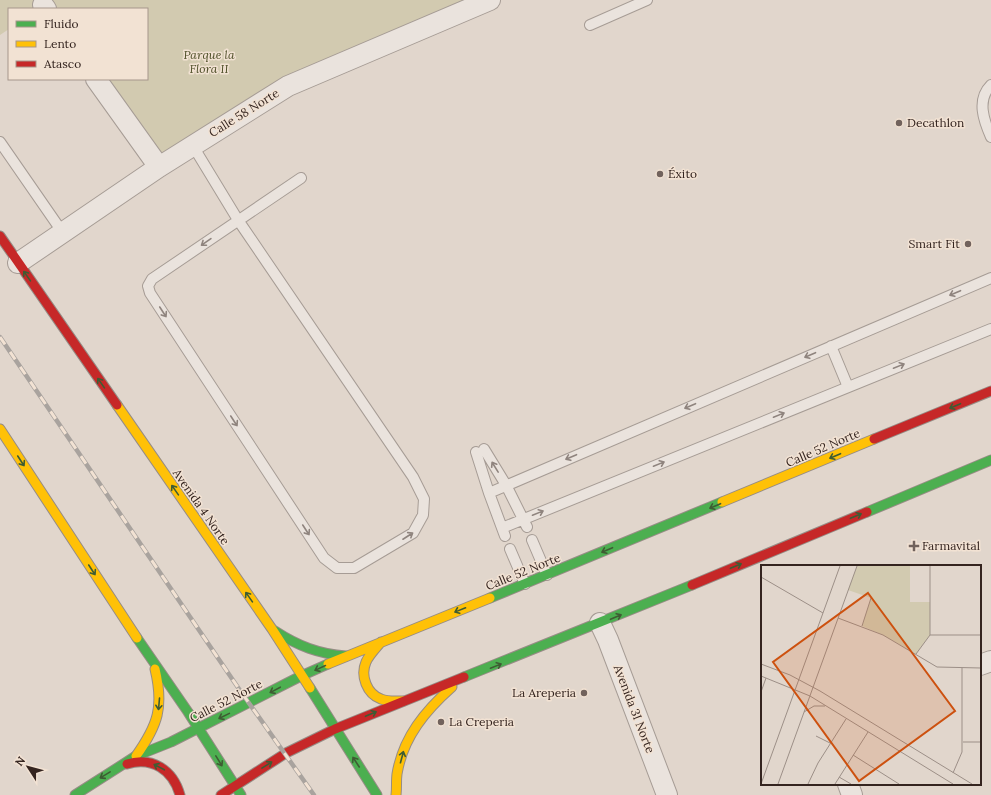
<svg xmlns="http://www.w3.org/2000/svg" width="991" height="795" font-family="Lora,serif">
<style>
.green{fill:#d2cab0}
.lines{fill:none;stroke-linecap:round;stroke-linejoin:round}
.lane-casing{stroke:#a69c95;stroke-width:12}
.street-casing{stroke:#a69c95;stroke-width:22}
.fast-casing{stroke:#968c85;stroke-width:11}
.slow-casing{stroke:#968c85;stroke-width:11}
.jam-casing{stroke:#968c85;stroke-width:11}
.lane{stroke:#eae3dd;stroke-width:10}
.street{stroke:#eae3dd;stroke-width:20}
.fast{stroke:#4caf50;stroke-width:9}
.slow{stroke:#ffc107;stroke-width:9}
.jam{stroke:#c62828;stroke-width:9}
.rail-casing{stroke:#a9a39e;stroke-width:4.5}
.rail{stroke:#f2e2d3;stroke-width:3;stroke-dasharray:9;stroke-linecap:butt}
.oneway{stroke:#8f847e}
.oneway2{stroke:#3e5c33}
.poi-dot{fill:#71625c;stroke:#f2e2d3;stroke-width:1.5}
.labels{text-anchor:middle;stroke-width:3;stroke-linejoin:round;paint-order:stroke}
.park-label{font-size:12px;font-style:italic;fill:#4d4e27;stroke:#f2e2d3}
.street-label{font-size:12px;fill:#34241f;stroke:#f2e2d3}
.poi-label{font-size:12px;fill:#34241f;stroke:#f2e2d3;text-anchor:start}
.inset-road{fill:none;stroke:#9c8f87;stroke-width:1}
.view{fill:#cd510f;fill-opacity:0.15;stroke:#cd510f;stroke-width:2}
.inset-edge{fill:none;stroke:#34241f;stroke-width:2}
</style>
<rect width="100%" height="100%" fill="#e1d6cc"/>
<path class="green" d="M0,0H490L288,86L159,167L96,79H147V9H9V29L0,35Z"/>
<g class="lines">
<defs>
<path id="lane" d="M590,25L647,0
M991,85C976,100 984,121 991,137
M0,142L63,233
M193,146L238,220L413,477L424,499L423,515L413,533L354,568H337L324,558L150,293L148,286L152,279L301,178
M831,346L848,387
M484,449L506,485L527,527
M476,452L489,493L505,536
M489,493L991,278
M502,528L991,329
M532,540L547,575
M510,549L525,584"/>
<path id="street" d="M43,5L46,9
M96,79L159,167
M18,263L159,167L288,86L490,0
M600,623L608,640L667,795
M980,665L991,661
M848,784L852,795"/>
<path id="fast" d="M867,512L991,460
M490,598L722,502
M275,631C298,646 319,654 346,656
M137,638L188,712L241,795
M464,677L692,585
M310,688L377,795
M75,795L136,756L171,742L301,676L328,664"/>
<path id="slow" d="M117,405L272,629L310,688
M0,429L137,638
M722,502L874,439
M381,642C376,648 369,655 366,662C360,676 367,694 381,699C388,702 396,701 403,701
M328,664L490,598
M136,756C158,725 164,707 155,669
M396,795C397,788 396,781 397,774C403,737 426,710 452,687"/>
<path id="jam" d="M0,236L117,405
M874,439L991,391
M692,585L867,512
M127,764C152,756 173,770 180,795
M221,795L286,753L335,729L464,677"/>
</defs>
<use href="#lane" class="lane-casing"/>
<use href="#street" class="street-casing"/>
<use href="#fast" class="fast-casing"/>
<use href="#slow" class="slow-casing"/>
<use href="#jam" class="jam-casing"/>
<use href="#lane" class="lane"/>
<use href="#street" class="street"/>
<use href="#fast" class="fast"/>
<use href="#slow" class="slow"/>
<use href="#jam" class="jam"/>
<defs>
<path id="rail" d="M0,337L239,689L314,795"/>
</defs>
<use href="#rail" class="rail-casing"/>
<use href="#rail" class="rail"/>
</g>
<defs><path id="oneway-shaft" d="M-6 0H5M1.5-3L5.5 0L1.5 3" fill="none" stroke-width="1.6" stroke-linecap="round" stroke-linejoin="round"/></defs>
<g class="oneway">
<use href="#oneway-shaft" transform="translate(206 242) rotate(145)"/>
<use href="#oneway-shaft" transform="translate(955 293) rotate(157)"/>
<use href="#oneway-shaft" transform="translate(163 312) rotate(57)"/>
<use href="#oneway-shaft" transform="translate(810 355) rotate(157)"/>
<use href="#oneway-shaft" transform="translate(899 366) rotate(-22)"/>
<use href="#oneway-shaft" transform="translate(690 406) rotate(157)"/>
<use href="#oneway-shaft" transform="translate(779 415) rotate(-22)"/>
<use href="#oneway-shaft" transform="translate(234 421) rotate(57)"/>
<use href="#oneway-shaft" transform="translate(571 457) rotate(157)"/>
<use href="#oneway-shaft" transform="translate(659 464) rotate(-22)"/>
<use href="#oneway-shaft" transform="translate(495 467) rotate(-122)"/>
<use href="#oneway-shaft" transform="translate(538 513) rotate(-22)"/>
<use href="#oneway-shaft" transform="translate(306 530) rotate(57)"/>
<use href="#oneway-shaft" transform="translate(408 536) rotate(-33)"/>
</g>
<g class="oneway2">
<use href="#oneway-shaft" transform="translate(27 276) rotate(-125)"/>
<use href="#oneway-shaft" transform="translate(101 383) rotate(-125)"/>
<use href="#oneway-shaft" transform="translate(955 406) rotate(157)"/>
<use href="#oneway-shaft" transform="translate(835 456) rotate(157)"/>
<use href="#oneway-shaft" transform="translate(21 461) rotate(57)"/>
<use href="#oneway-shaft" transform="translate(175 490) rotate(-125)"/>
<use href="#oneway-shaft" transform="translate(715 506) rotate(157)"/>
<use href="#oneway-shaft" transform="translate(856 516) rotate(-23)"/>
<use href="#oneway-shaft" transform="translate(607 550) rotate(157)"/>
<use href="#oneway-shaft" transform="translate(736 566) rotate(-23)"/>
<use href="#oneway-shaft" transform="translate(92 570) rotate(57)"/>
<use href="#oneway-shaft" transform="translate(249 597) rotate(-125)"/>
<use href="#oneway-shaft" transform="translate(460 610) rotate(158)"/>
<use href="#oneway-shaft" transform="translate(616 617) rotate(-23)"/>
<use href="#oneway-shaft" transform="translate(496 666) rotate(-22)"/>
<use href="#oneway-shaft" transform="translate(320 668) rotate(155)"/>
<use href="#oneway-shaft" transform="translate(275 690) rotate(152)"/>
<use href="#oneway-shaft" transform="translate(159 704) rotate(95)"/>
<use href="#oneway-shaft" transform="translate(371 714) rotate(-23)"/>
<use href="#oneway-shaft" transform="translate(224 716) rotate(154)"/>
<use href="#oneway-shaft" transform="translate(402 757) rotate(-75)"/>
<use href="#oneway-shaft" transform="translate(219 761) rotate(58)"/>
<use href="#oneway-shaft" transform="translate(356 762) rotate(-123)"/>
<use href="#oneway-shaft" transform="translate(267 765) rotate(-32)"/>
<use href="#oneway-shaft" transform="translate(159 767) rotate(-152)"/>
<use href="#oneway-shaft" transform="translate(105 775) rotate(149)"/>
</g>
<g class="poi-dot">
<circle cx="899" cy="123" r="4"/>
<circle cx="660" cy="174" r="4"/>
<circle cx="968" cy="244" r="4"/>
<path d="M912 540h4v4h4v4h-4v4h-4v-4h-4v-4h4z"/>
<circle cx="584" cy="693" r="4"/>
<circle cx="441" cy="722" r="4"/>
</g>
<g class="labels">
<g class="park-label">
<text x="209" y="59">Parque la<tspan x="209" dy="14">Flora II</tspan></text>
</g>
<g class="street-label">
<text transform="translate(244 113) rotate(-32)" y="4">Calle 58 Norte</text>
<text transform="translate(823 448) rotate(-23)" y="4">Calle 52 Norte</text>
<text transform="translate(201 507) rotate(55)" y="4">Avenida 4 Norte</text>
<text transform="translate(523 572) rotate(-22)" y="4">Calle 52 Norte</text>
<text transform="translate(226 701) rotate(-27)" y="4">Calle 52 Norte</text>
<text transform="translate(634 709) rotate(69)" y="4">Avenida 3I Norte</text>
</g>
<g class="poi-label">
<text x="907" y="127">Decathlon</text>
<text x="668" y="178">Éxito</text>
<text x="960" y="248" text-anchor="end">Smart Fit</text>
<text x="922" y="550">Farmavital</text>
<text x="576" y="697" text-anchor="end">La Areperia</text>
<text x="449" y="726">La Creperia</text>
</g>
</g>
<g transform="translate(761 565)">
<rect width="220" height="220" fill="#e1d6cc"/>
<path d="M96,1H149V37H169V70L155,89L122,70L101,61L110,33L87,25Z" fill="#d2cab0"/>
<path class="inset-road" d="M0,12L62,48M77,53L122,70L176,102L220,103M101,61L110,33M169,70H220M155,89L169,70V1M0,99L29,110L59,126L211,219M0,111L49,131L192,219M0,127L5,113M43,147L53,141H64M55,171L69,178M202,177H220M92,190L138,219M192,208L201,187V103M78,212L90,219M0,219L79,1M17,219L96,1M47,219L57,198L85,154M74,219L107,167"/>
<path class="view" d="M107,28L194,146L98,216L12,97Z"/>
<rect width="220" height="220" class="inset-edge"/>
</g>
<rect x="8" y="8" width="140" height="72" fill="#f2e2d3" stroke="#a6968b"/>
<rect x="16" y="21" width="20" height="6" fill="#4caf50" stroke="#a6968b"/>
<text x="44" y="28" font-size="12" fill="#34241f">Fluido</text>
<rect x="16" y="41" width="20" height="6" fill="#ffc107" stroke="#a6968b"/>
<text x="44" y="48" font-size="12" fill="#34241f">Lento</text>
<rect x="16" y="61" width="20" height="6" fill="#c62828" stroke="#a6968b"/>
<text x="44" y="68" font-size="12" fill="#34241f">Atasco</text>
<g transform="translate(28 767) rotate(306)" stroke="#f2e2d3" stroke-width="3" paint-order="stroke">
<path d="M0-3L7 15L0 10L-7 15Z" fill="#34241f"/>
<text y="-6" font-size="11" font-weight="bold" text-anchor="middle" fill="#34241f">N</text>
</g>
</svg>
